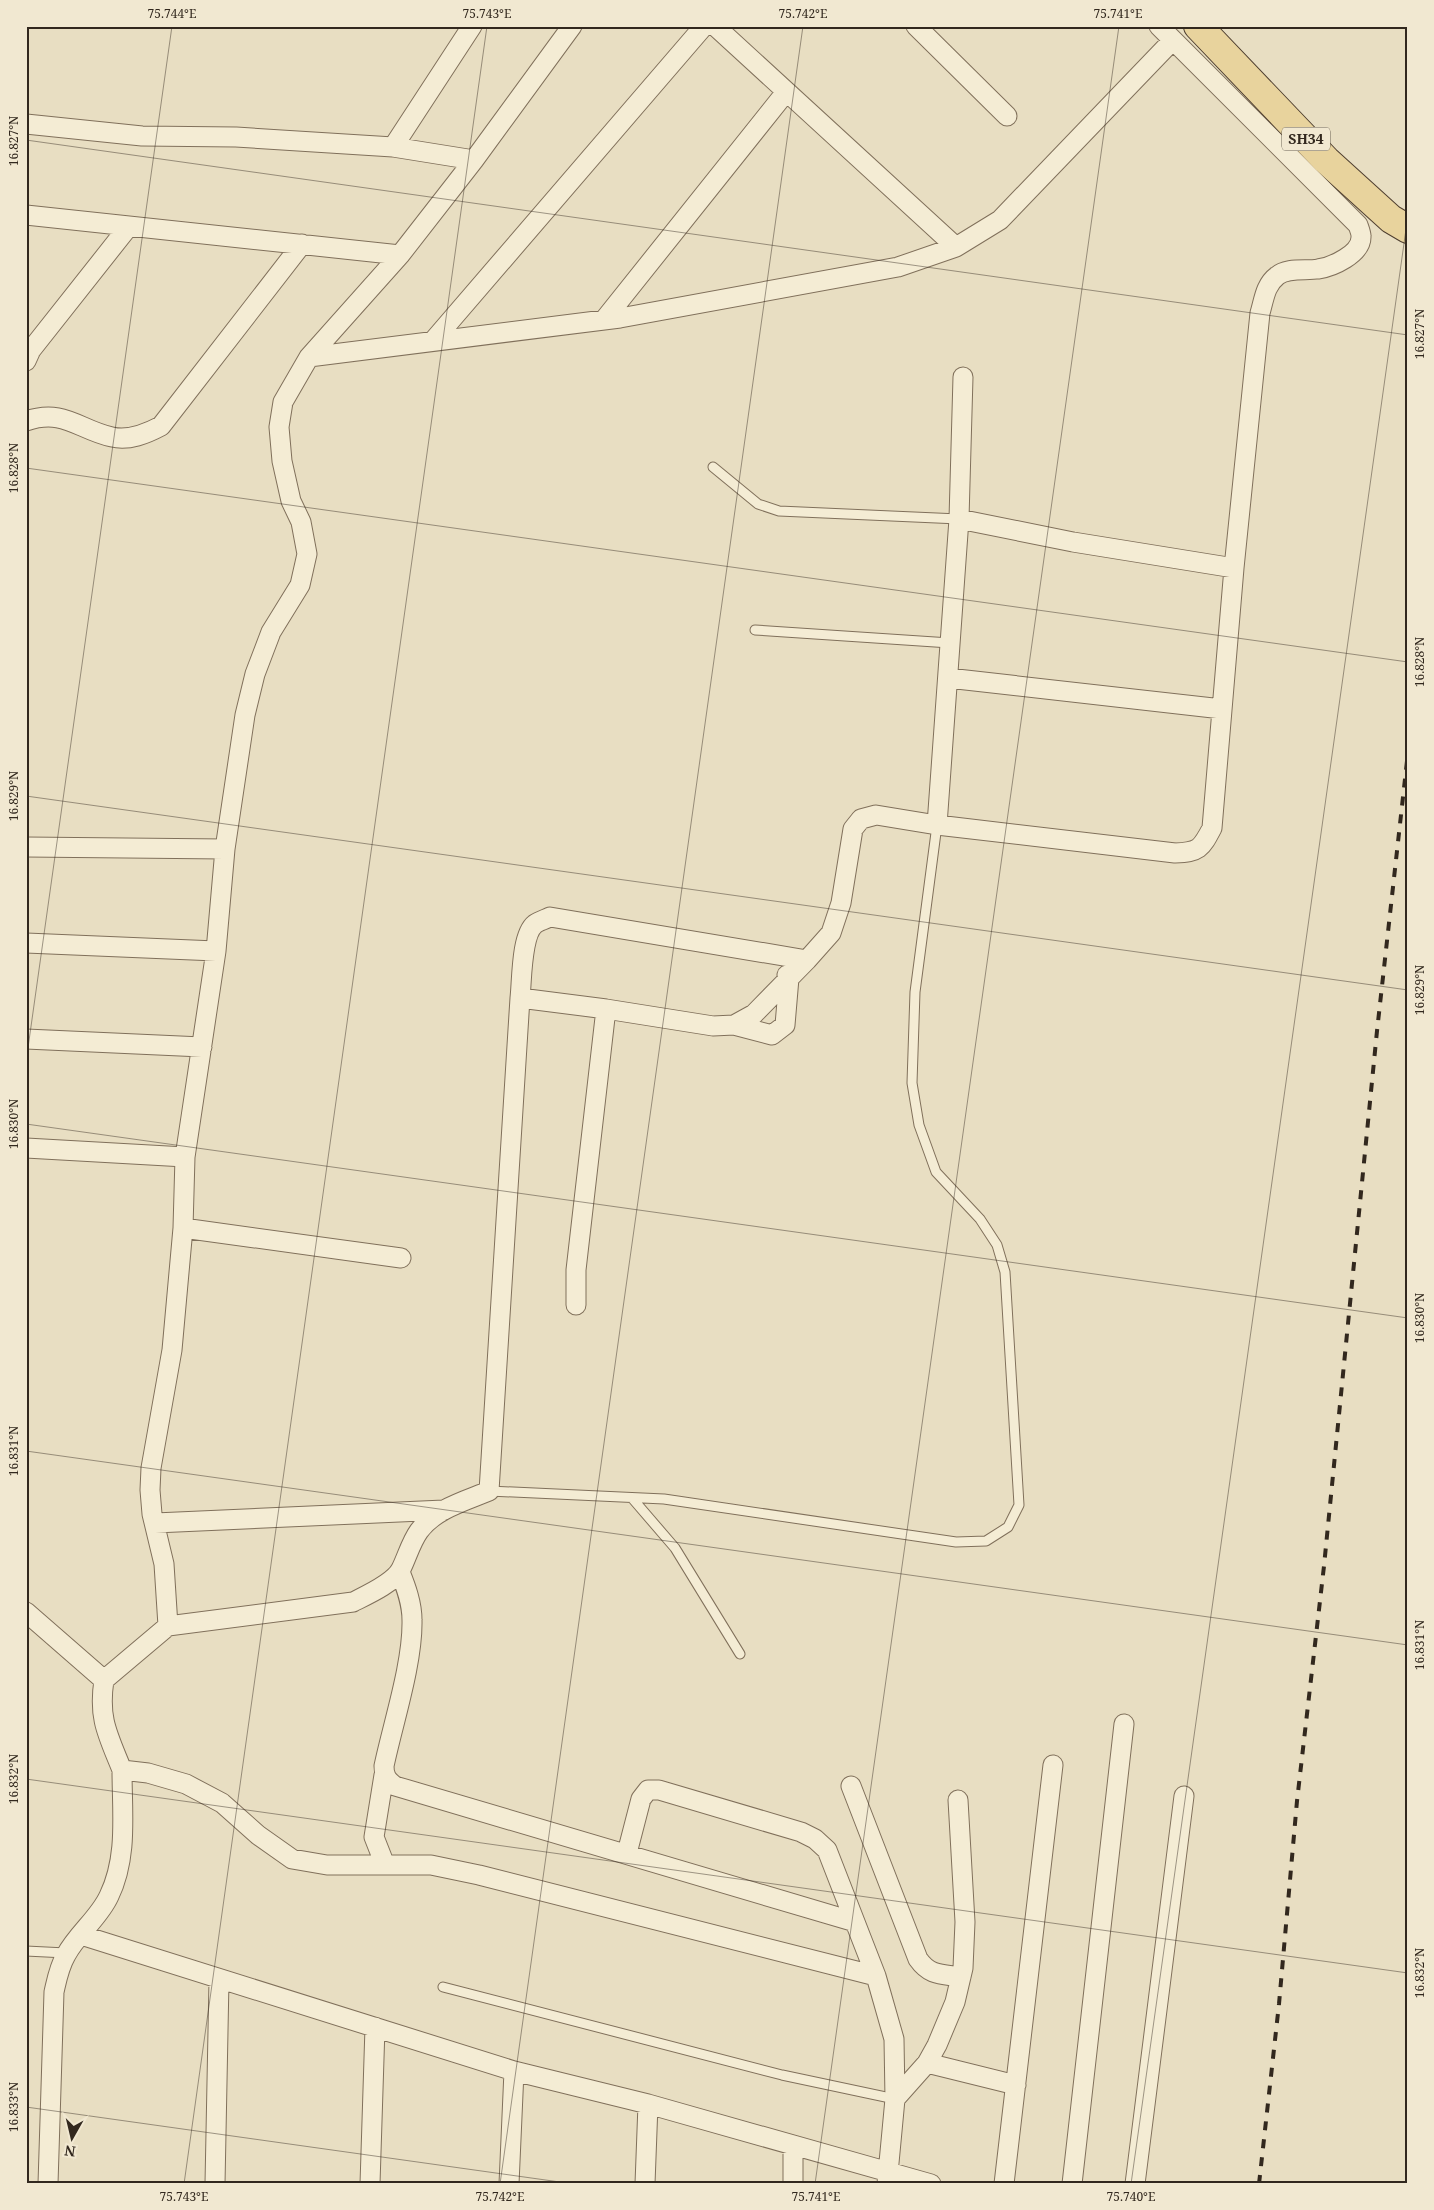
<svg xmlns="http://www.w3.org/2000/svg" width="1434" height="2210" font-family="'Noto Serif',serif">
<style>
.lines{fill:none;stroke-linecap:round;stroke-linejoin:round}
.lane-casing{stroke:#80705b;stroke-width:11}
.street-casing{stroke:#80705b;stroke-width:21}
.primary-casing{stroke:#4e3e2f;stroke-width:30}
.lane{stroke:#f4ecd4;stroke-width:9}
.street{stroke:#f4ecd4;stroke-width:19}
.primary{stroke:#e8d39d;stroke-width:28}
.rail{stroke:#32281e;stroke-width:4;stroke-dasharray:9 9;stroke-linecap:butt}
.ticks{fill:none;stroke:#32281e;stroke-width:1;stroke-opacity:0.45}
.labels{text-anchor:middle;stroke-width:4;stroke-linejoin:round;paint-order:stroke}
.shield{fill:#f1e8d1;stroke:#6b6254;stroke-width:1}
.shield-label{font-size:14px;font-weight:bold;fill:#32281e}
.neatline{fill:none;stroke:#32281e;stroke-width:2}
.ticks-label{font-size:12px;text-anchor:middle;fill:#32281e}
</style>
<rect width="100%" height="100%" fill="#e8dec2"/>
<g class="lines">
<defs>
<path id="lane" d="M713,467L758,504L779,511L959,519
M755,630L950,643
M489,1491L664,1499L956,1542L986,1541L1008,1527L1019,1505L1005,1272L997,1245L980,1219L936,1172L919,1125L912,1083L915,992L937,825
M632,1498L675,1548L740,1654
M26,1951L66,1953
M443,1987L782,2075L895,2099"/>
<path id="street" d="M572,26L474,160L400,255L309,357L283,402L279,427L282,461L291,501L301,522L307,554L300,585L271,632L255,674L245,715L225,849L216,951L185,1157L183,1228L172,1350L151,1468L150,1490L152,1514L164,1564L168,1626L353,1602C367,1595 394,1583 401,1569C407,1557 411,1542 419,1531C435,1509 465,1501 489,1491L520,998C522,981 521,935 535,924C539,921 546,919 550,917L807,960L831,933L841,903L853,829L861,819L876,815L937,825L1175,853C1199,852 1201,849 1212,828L1234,568L1260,313C1264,300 1265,285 1277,276C1287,267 1306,271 1318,269C1332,267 1362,254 1361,236C1361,233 1359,228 1358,225L1159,26
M715,26L956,247
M916,26L1007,116
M26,124L142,136L236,137L393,147L474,160
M393,147L472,26
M26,215L400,255
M604,320L786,92
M433,341L704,26
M309,357L620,318L898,267L956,247L1000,220L1173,40
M26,361L31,350L129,226
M26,421C64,408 79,430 112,437C129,441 146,434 161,426L302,244
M959,519L1073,542L1234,568
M948,678L1222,709
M937,825L959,519L963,377
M26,847L225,849
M26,943L216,951
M520,998L606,1009L713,1026L734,1025L754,1014L807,960
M734,1025L772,1035L785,1025L789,978L787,975
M26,1039L202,1047
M26,1148L185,1157
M183,1228L401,1258
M576,1305V1270L606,1009
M155,1523L444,1510
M400,1572C406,1587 412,1603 412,1620C413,1663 393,1723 384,1766C384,1776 387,1780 395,1786L855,1922
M26,1612L104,1680
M122,1770C108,1735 98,1719 104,1680L168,1626
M384,1775L374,1837L385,1865
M851,1786L918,1959C930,1976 941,1974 961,1977
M627,1853L641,1799L648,1790H659L801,1832L815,1839L827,1850L876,1976
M81,1935L514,2071L648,2104L931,2184
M927,2063L1016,2085
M895,2099L927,2063L937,2045L955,2002L963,1968L965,1922L958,1800
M48,2184L54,1992C57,1979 59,1967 66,1955C77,1934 99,1918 109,1896C128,1857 122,1813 122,1770L148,1773L186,1784L222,1803L258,1835L292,1859L327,1865H431L479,1875L876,1976L894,2039L895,2099L887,2184
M215,2184L219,1980
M370,2184L375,2027
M509,2184L514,2071
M645,2184L648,2104
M793,2184V2145
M1004,2184L1053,1765
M1072,2184L1124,1724
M1135,2184L1184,1796"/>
<path id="primary" d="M1198,26L1326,160L1391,219L1408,229"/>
</defs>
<use href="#lane" class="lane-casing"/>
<use href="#street" class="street-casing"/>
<use href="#primary" class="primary-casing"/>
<use href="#lane" class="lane"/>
<use href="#street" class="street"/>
<use href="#primary" class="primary"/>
<path class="rail" d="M1259,2184L1279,2004L1297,1801L1324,1566L1377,1031L1408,752"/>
</g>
<path class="ticks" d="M26,140L1408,335M26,468L1408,662M26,796L1408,990M26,1062L172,26M26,1124L1408,1318M26,1451L1408,1645M26,1779L1408,1973M26,2107L574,2184M184,2184L487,26M500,2184L803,26M815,2184L1119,26M1131,2184L1408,215"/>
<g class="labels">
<rect class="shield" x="1282" y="127.5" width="48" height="23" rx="4"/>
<g class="shield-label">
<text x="1306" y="144">SH34</text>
</g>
</g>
<rect width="1434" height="2210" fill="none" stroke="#f1e8d1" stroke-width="55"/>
<g transform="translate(72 2138) rotate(188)" stroke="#f1e8d1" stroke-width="4" paint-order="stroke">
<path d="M0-4L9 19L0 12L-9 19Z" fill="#32281e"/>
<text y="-8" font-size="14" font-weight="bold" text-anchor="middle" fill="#32281e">N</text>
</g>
<rect x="28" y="28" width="1378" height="2154" class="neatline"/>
<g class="ticks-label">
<text x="172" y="18">75.744°E</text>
<text x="487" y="18">75.743°E</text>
<text x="803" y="18">75.742°E</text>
<text x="1118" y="18">75.741°E</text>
<text transform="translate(14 141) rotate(-90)" y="4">16.827°N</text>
<text transform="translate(1420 334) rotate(-90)" y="4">16.827°N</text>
<text transform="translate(14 468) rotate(-90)" y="4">16.828°N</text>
<text transform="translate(1420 662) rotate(-90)" y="4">16.828°N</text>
<text transform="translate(14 796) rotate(-90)" y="4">16.829°N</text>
<text transform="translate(1420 990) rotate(-90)" y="4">16.829°N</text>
<text transform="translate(14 1124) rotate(-90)" y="4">16.830°N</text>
<text transform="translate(1420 1318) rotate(-90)" y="4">16.830°N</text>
<text transform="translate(14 1451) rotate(-90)" y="4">16.831°N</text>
<text transform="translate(1420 1645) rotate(-90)" y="4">16.831°N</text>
<text transform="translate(14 1779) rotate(-90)" y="4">16.832°N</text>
<text transform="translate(1420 1973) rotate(-90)" y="4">16.832°N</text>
<text transform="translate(14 2107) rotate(-90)" y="4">16.833°N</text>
<text x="184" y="2201">75.743°E</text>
<text x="500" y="2201">75.742°E</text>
<text x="816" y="2201">75.741°E</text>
<text x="1131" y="2201">75.740°E</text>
</g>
</svg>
